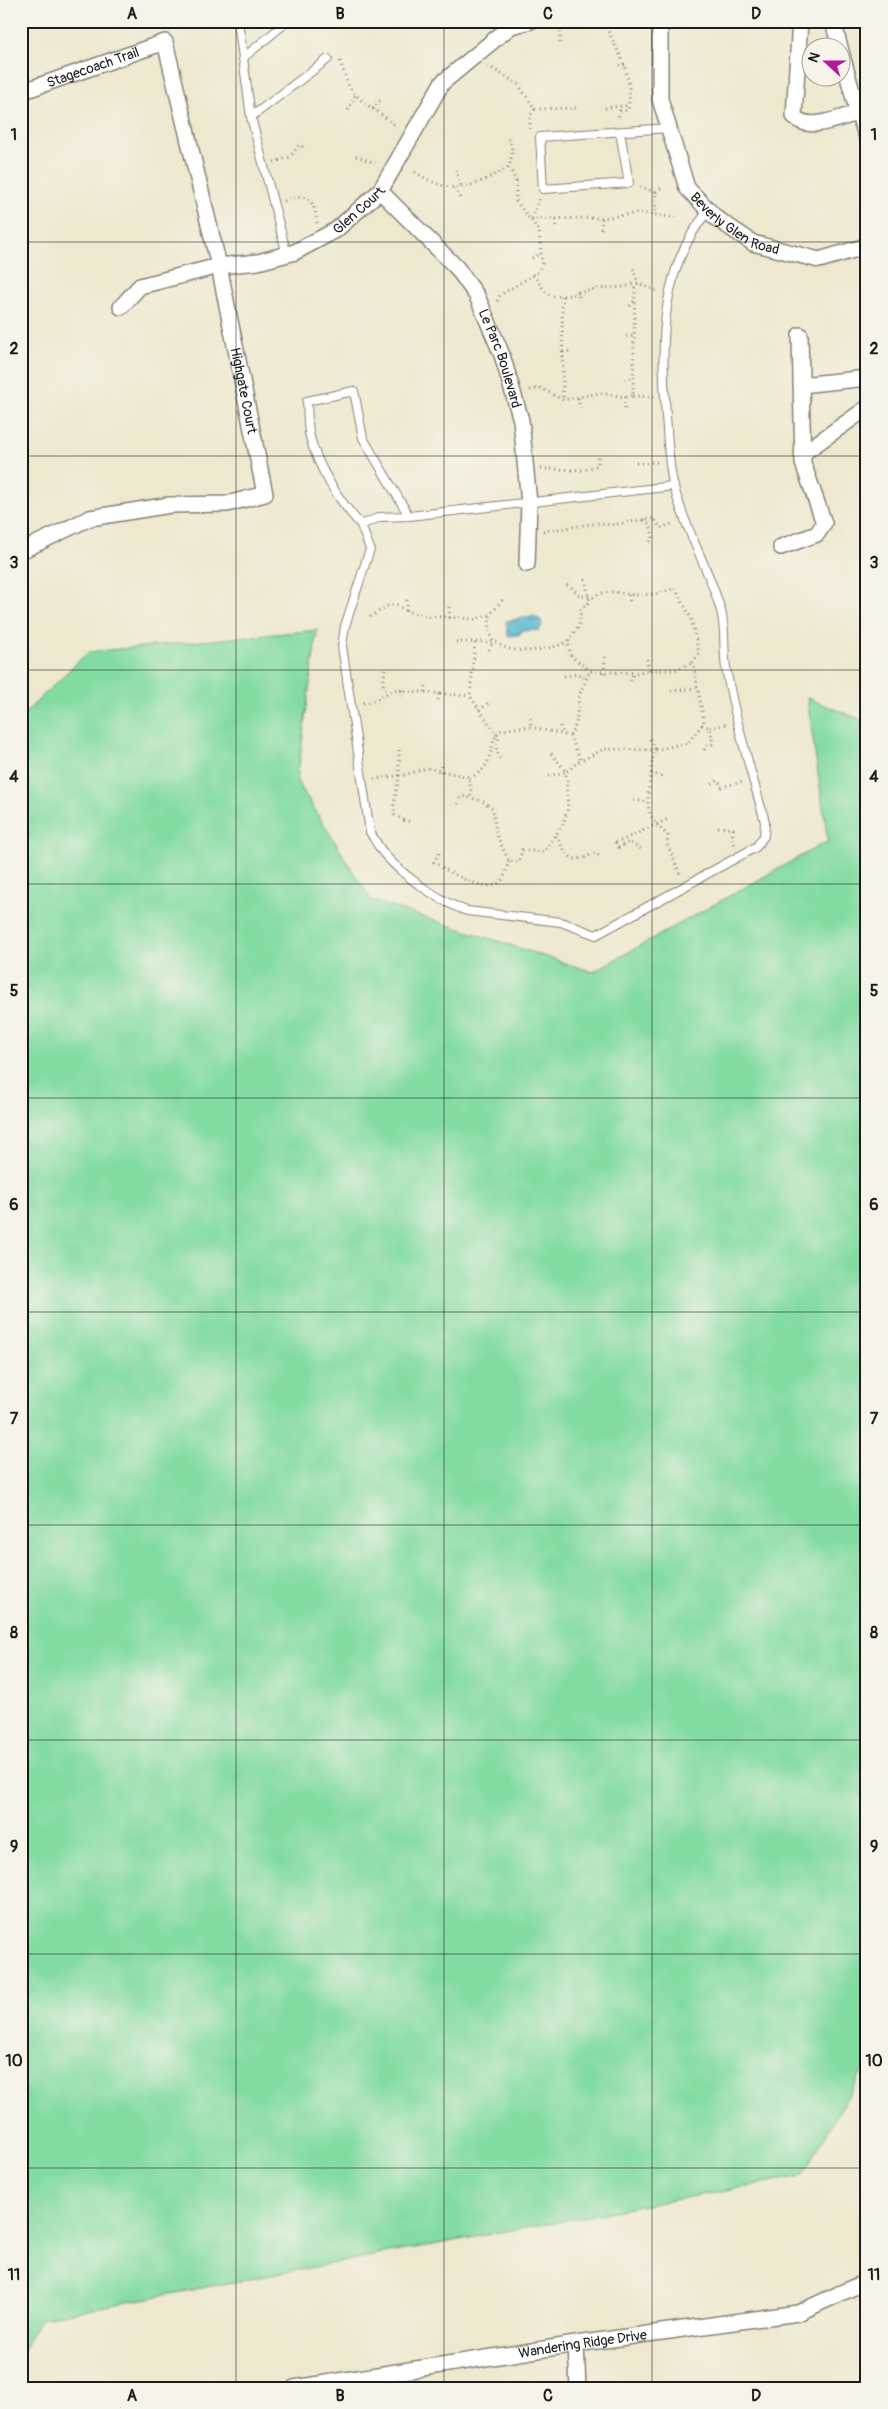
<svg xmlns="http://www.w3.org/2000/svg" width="888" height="2409" font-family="Pangolin,sans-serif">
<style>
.green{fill:#82dba1;stroke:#4f7c5e}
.water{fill:url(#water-waves);stroke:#386877}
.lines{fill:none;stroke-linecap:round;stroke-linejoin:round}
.service-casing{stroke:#848275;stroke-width:10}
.minor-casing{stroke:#848275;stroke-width:18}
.path{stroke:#848275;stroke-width:3;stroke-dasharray:1 4;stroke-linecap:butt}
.service{stroke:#fff;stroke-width:8}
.minor{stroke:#fff;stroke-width:15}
.grid{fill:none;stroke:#1c1c1c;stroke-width:1;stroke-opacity:0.55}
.labels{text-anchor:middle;stroke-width:4.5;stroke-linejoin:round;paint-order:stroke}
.street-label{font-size:14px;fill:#1c1c1c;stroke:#f7f3e8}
.neatline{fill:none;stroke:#1c1c1c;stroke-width:2}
.grid-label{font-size:16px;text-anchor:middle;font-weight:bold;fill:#1c1c1c}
</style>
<defs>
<pattern id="water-waves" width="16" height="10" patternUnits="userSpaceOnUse" patternTransform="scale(1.25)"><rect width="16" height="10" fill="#53b5d2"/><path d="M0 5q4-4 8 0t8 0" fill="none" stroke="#4492aa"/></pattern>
</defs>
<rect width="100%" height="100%" fill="#f7f3e8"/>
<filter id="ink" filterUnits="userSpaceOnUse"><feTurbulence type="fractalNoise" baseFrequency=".02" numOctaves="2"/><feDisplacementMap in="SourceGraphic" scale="10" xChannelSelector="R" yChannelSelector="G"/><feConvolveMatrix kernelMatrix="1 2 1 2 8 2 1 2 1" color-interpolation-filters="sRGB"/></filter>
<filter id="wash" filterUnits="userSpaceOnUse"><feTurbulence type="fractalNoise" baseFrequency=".0096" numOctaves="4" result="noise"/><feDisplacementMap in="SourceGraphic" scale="20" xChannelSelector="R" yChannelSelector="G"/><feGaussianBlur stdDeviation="1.12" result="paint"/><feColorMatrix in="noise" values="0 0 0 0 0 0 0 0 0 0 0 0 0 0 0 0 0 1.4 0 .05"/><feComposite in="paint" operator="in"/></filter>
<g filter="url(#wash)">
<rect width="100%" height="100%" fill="#ede8ce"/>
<path class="green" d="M317,630L297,781L371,900L593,972L828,841L807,698L867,722V2063L802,2176L41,2318L21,2353V717L88,652Z"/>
<path class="water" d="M534,616L541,620L542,626L539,630L523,631L519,635L508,636L506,621Z"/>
</g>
<g filter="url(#ink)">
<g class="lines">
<defs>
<path id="service" d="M238,21L251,117
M243,58L288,21
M620,132L629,183L543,189L540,137L669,128
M287,255L251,117L328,59
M674,486L409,516L380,517L361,525L370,549L345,626L342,646L370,832C375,840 379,848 385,855C402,875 442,903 467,911L561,922L596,935L756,847L764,836L765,822C751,771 735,720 726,668C723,649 726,629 721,611C709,568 685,530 674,487C668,464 668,439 666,416C661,344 659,268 709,210
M361,525C339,501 318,468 310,437C307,426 308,413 307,401L354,391L363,438L409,516"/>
<g id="minor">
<path id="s1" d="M660,21V99L687,188L716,218L753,243L819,260L867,246"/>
<path d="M800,21L794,116C807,133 841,117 858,113"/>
<path d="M833,21L840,48"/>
<path d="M840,48L858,113L867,137"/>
<path id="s2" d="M21,92L165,42L219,266L265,494L227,504L170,505L90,518L21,551"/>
<path id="s3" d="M380,191L457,268L477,296L502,355L521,420L529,503L527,564"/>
<path id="s4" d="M121,307L140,286L219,266L258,262L295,252L336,230L380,191L442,83L511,26L531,21"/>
<path d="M801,385L867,378"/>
<path d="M802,454L867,408"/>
<path d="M781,547L817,534L824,523L803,463L800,335"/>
<path d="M576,2344L578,2388"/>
<path id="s5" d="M294,2388L576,2344L798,2313L867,2281"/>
</g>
</defs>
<use href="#service" class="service-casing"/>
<use href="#minor" class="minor-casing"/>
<path class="path" d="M606,27C620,55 634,77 628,110L620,111L618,119
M560,32V46
M340,61L349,87L362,101L394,124
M619,65H625
M488,66L518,84L535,109L576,108
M605,108L629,105
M373,109L382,98
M348,110L356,94
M530,129V116L535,109
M356,156L375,163
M274,162L290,157L299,145L305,148
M456,170L461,187
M415,172C455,198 470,188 509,167
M640,187L656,192L655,215
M455,188L461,199
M656,192L661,188
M539,199L532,219L602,218L640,213L679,218
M284,201C308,192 315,199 317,224
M556,220V230
M601,229L602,218
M532,258L541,253
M533,275L547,294L553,296H566L595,289L624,287L638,283L659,292
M578,291L579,298
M562,296L563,400
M497,301L500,295L538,272L542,263L539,231L516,201V181L509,167C512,156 514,148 508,138
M630,306L635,300
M626,336H635
M563,352L571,351
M625,379L633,378
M530,390L541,388L563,400L600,393L625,397L633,396L635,288L638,283L633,268
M633,396L654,397
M625,397V409
M578,398L580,408
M636,463L659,462
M541,469L585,470L598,465V457
M644,520C652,525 652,530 653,539L649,543
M543,531L599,523L611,525L654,518L660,528L675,523
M585,579L590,602L581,608L579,626L568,642L571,656L590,671
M629,595L630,603
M449,607L450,618
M407,611V597
M370,617L389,605H397L406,611L426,616L475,619L490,615L504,598
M456,642H496C514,657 547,650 568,642
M475,643L470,696L499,738L496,748L500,759
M489,650L493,642L489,629L490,615
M647,659L649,670
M385,669L383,686L387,692
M604,673L605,654
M564,676L578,674L586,678
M631,681L633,673
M671,691L696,688
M425,692L426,684
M401,696L402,690
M438,700L440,693
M363,703C379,702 382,693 396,690L470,696
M479,710L491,701
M530,718L531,727
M702,725L710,728L713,744L707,746L703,752
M560,726L564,735
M710,728L726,724
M570,736L576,724L579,695L590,671L636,673L649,670H675L692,663
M650,739L655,750C652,758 652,765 651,774C647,801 643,817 668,835L667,844L681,876
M399,750V776L394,805L395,815L403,820L412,822
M441,772V763
M651,773L663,777
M549,776L566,772L551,753
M469,777C493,771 488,750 498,731L520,727H531L570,736L581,761
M374,779L404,775L427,768L469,777L472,798L484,802L493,809L496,834L509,861L519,862L522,850L544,852L563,824L568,808L566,772L578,762L604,749L655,750L688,743L704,722L693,662L699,653L691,618L675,588L656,594L635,595L613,592L600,593L593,597L580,596L571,587L564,584
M712,784L718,780L721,787L742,782
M634,800L648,802
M458,804L460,799L465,796L471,798
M718,827L733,829L732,839L736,847
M556,836C562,846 569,864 583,858C588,857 591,854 595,853L600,856
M618,848L616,843L668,819
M618,848L629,842L641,849
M439,853L434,862C447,871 489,897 502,880C506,875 507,866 509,861"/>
<use href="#service" class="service"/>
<use href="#minor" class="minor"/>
</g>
</g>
<path class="grid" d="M236,21V2388M444,21V2388M652,21V2388M21,242H867M21,456H867M21,670H867M21,884H867M21,1098H867M21,1312H867M21,1525H867M21,1740H867M21,1954H867M21,2168H867"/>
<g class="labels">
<g class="street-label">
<text dy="5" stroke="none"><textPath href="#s2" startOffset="76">Stagecoach Trail</textPath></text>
<text dy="5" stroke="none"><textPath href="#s4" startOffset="264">Glen Court</textPath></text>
<text dy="5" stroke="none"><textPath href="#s1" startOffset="232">Beverly Glen Road</textPath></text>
<text dy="5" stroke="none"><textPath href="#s3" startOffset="210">Le Parc Boulevard</textPath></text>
<text dy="5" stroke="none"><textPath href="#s2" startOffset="510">Highgate Court</textPath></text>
<text dy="5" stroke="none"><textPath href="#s5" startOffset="292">Wandering Ridge Drive</textPath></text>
</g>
</g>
<rect width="888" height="2409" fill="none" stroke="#f7f3e8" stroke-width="55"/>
<g transform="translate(826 62) rotate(291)"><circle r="24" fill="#f7f3e8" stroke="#9f9d96"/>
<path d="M0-4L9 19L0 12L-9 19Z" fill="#b5179e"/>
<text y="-8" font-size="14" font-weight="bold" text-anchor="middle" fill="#1c1c1c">N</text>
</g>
<rect x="28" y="28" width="832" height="2354" class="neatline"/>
<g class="grid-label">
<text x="132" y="19">A</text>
<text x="340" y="19">B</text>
<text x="548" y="19">C</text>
<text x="756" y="19">D</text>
<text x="14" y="140">1</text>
<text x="874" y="140">1</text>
<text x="14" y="354">2</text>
<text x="874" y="354">2</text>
<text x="14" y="568">3</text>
<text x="874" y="568">3</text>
<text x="14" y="782">4</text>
<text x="874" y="782">4</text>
<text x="14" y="996">5</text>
<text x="874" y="996">5</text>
<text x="14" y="1210">6</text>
<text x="874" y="1210">6</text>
<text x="14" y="1424">7</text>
<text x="874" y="1424">7</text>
<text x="14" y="1638">8</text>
<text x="874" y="1638">8</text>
<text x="14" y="1852">9</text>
<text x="874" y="1852">9</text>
<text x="14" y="2066">10</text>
<text x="874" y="2066">10</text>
<text x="14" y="2280">11</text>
<text x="874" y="2280">11</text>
<text x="132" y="2401">A</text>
<text x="340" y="2401">B</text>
<text x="548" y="2401">C</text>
<text x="756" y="2401">D</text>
</g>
</svg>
